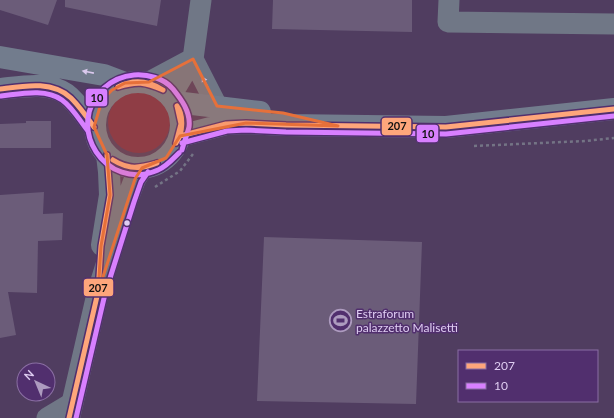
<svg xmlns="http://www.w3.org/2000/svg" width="614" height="418" font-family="Lato,sans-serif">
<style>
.grass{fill:#7a3148}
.building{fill:#6b5c79}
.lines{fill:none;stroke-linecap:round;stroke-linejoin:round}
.path{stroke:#747485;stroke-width:2.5;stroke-dasharray:3 3;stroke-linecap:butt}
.minor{stroke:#707786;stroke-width:21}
.tertiary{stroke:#707786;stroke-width:22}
.secondary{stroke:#727c8d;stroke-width:22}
.bus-1-casing{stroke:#512f6e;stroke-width:8}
.bus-2-casing{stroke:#512f6e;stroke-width:8}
.bus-1{stroke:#fea67b;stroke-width:5}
.bus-2{stroke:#d880ff;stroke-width:5}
.oneway{fill:#dac9ed}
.oneway2{fill:#cec0e2}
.marked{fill:#e6703a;fill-opacity:0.2;stroke:#e6703a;stroke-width:3;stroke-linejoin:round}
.bus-dot{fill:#dfcdf2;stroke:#512f6e;stroke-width:1.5}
.labels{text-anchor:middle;stroke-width:3;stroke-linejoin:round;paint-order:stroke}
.poi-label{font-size:12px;fill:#dfcdf2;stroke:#512f6e;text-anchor:start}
.line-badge{stroke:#512f6e;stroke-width:1.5}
.pale-badge-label{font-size:11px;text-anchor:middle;font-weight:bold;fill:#111}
</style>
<rect width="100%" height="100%" fill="#503d60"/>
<path class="grass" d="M108 122a31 31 0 1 1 62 0a31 31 0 1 1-62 0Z"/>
<path class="building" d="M0,0H57L48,25L0,10Z
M65,0H161L157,26L65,7Z
M273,0H412V32L272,29Z
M26,121H51V148H0V124L26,123Z
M44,192L43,214L63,213L62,240L38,241L37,293L8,292L16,335L0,338V195Z
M264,237L422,242L416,404L257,401Z"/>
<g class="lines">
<path class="path" d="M474,146L585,141L614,138
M155,187L180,171L193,154"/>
<path class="minor" d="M449,0L448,22L614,24
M193,59L217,106
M149,82L192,59
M171,96L193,59L201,0
M47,418L72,403"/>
<path class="tertiary" d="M102,245L110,195L109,172L107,155
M69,418L98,292L127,200L135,179L142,168"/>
<path class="secondary" d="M0,57L104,75L125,83
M95 125a43 43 0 1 1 86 0a43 43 0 1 1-86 0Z
M0,89C20,87 48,81 66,94C77,102 86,117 94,127
M175,102L260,112
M180,136L226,124L246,123L286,125L446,127L614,109"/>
<defs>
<path id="bus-1" d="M118,87C133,79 149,81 163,90
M118,87C137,81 145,82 163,90
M0,89C23,86 52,80 71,98C80,107 87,117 94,127
M180,136L226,124L246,123L286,125L446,127L614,109
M176,143L181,124L177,106
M176,143C183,134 184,115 177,106
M113,160C129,170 139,168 157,163
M113,160C127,169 141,170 157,163
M69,418L98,292L101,246L110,195L107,155"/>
<path id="bus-2" d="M1,96C20,94 45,88 62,100C73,108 80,121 88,131
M182,143L227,131L246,130L286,132L446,134L614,116
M179,153C173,159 166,167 158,170C106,193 63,126 104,88C113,80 122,76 134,75C147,74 164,78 173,89C181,99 191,112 189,127C187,135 184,142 182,150
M76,418L105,294L134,202L141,182L148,172"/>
</defs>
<use href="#bus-1" class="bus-1-casing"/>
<use href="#bus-2" class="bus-2-casing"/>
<use href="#bus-1" class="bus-1"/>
<use href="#bus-2" class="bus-2"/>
</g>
<defs><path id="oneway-solid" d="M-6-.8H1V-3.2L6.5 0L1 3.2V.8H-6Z"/></defs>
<use class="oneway" href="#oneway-solid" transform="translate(88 72) rotate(-169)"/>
<use class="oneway2" href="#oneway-solid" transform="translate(205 82) rotate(-117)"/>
<path class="marked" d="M193,59L217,106L283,113L338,126L246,123L180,136L166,158L142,168L135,179L98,292L101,246L110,195L107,155L94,127L102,100L112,90L125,83L149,82Z"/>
<defs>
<symbol id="stadium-ring" viewBox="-11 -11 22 22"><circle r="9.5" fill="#512f6e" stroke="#ad9bbf" stroke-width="1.5"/><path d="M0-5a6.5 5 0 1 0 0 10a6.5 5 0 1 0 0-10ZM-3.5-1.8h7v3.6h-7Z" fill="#ad9bbf"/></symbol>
</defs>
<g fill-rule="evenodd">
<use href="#stadium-ring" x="328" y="308" width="25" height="25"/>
</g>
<circle class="bus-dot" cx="127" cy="223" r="3.5"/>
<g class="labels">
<g class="poi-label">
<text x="356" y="318">Estraforum<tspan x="356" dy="14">palazzetto Malisetti</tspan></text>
</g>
</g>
<g class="line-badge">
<rect x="85" y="88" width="23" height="19" rx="4" fill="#d880ff"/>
<rect x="381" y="117" width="31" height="19" rx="4" fill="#fea67b"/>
<rect x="416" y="124" width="23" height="19" rx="4" fill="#d880ff"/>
<rect x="83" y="278" width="31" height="19" rx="4" fill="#fea67b"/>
</g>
<g class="pale-badge-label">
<text x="97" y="102">10</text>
<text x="397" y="130">207</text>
<text x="428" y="138">10</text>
<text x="98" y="292">207</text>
</g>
<rect x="458" y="350" width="140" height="52" fill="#512f6e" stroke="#8a6ea3"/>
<rect x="466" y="363" width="20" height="6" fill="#fea67b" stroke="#8a6ea3"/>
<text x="494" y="370" font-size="12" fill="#dfcdf2">207</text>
<rect x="466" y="383" width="20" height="6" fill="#d880ff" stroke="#8a6ea3"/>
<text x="494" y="390" font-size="12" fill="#dfcdf2">10</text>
<g transform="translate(36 382) rotate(316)"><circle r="19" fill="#512f6e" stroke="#8a6ea3"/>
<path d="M0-3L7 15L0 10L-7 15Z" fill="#ad9bbf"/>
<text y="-6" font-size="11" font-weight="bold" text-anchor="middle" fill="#dfcdf2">N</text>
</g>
</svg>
